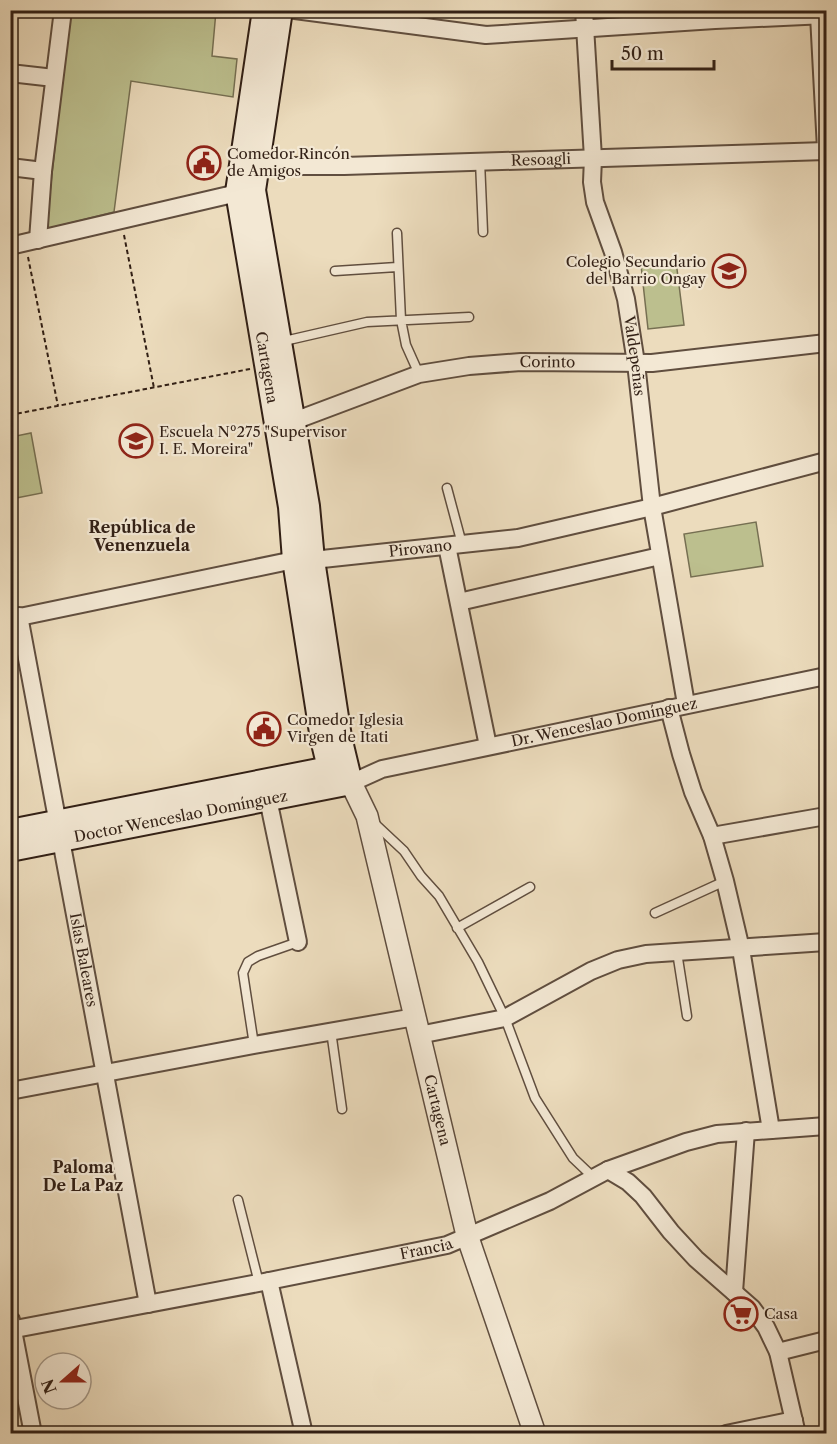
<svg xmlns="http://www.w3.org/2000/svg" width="837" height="1444" font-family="'Libre Caslon Text',serif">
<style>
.green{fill:#bcbf8e;stroke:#766f52;stroke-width:1.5}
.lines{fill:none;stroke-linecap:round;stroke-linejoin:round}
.service-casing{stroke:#604e3f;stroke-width:11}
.minor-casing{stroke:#604e3f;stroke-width:20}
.tertiary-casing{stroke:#604e3f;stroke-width:24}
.secondary-casing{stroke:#311f15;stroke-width:26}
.path{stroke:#311f15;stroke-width:2;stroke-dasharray:4.5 3;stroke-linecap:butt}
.service{stroke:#f3e8d4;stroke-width:8}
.minor{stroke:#f3e8d4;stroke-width:16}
.tertiary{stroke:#f3e8d4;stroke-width:21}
.secondary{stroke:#f3e8d4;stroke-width:22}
.labels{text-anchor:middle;stroke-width:4.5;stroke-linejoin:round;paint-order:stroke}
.poi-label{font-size:15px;fill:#311f15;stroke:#f3e8d4;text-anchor:start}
.street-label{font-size:15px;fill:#311f15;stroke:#f3e8d4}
.neighbourhood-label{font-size:16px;font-weight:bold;fill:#311f15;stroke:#f3e8d4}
</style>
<rect width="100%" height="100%" fill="#ecdcbd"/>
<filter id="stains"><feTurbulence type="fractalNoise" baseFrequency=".00333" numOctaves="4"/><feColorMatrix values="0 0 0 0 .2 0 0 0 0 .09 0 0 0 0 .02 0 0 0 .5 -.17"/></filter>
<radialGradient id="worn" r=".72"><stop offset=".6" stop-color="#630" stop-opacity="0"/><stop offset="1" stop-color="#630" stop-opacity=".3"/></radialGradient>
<path class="green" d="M70,11H216L212,56L237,59L233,97L131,81L114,212L46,229Z
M676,261L684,325L648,329L641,265Z
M31,433L42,493L11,499V437Z
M756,522L763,566L691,577L684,534Z"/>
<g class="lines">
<defs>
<path id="service" d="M480,161L483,232
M397,233L401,320L406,345L419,374
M335,271L397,267
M280,342L367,322L469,317
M447,488L462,544
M373,822L404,851L421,876L439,896L478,962L505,1018L535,1098L573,1158L593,1177
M655,913L725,881
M457,928L530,887
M677,952L687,1016
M331,1031L342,1109
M254,1045L243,973L248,962L258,956L298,942
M238,1200L259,1283"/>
<g id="minor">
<path d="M295,10L486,35L715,20L826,15"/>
<path id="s1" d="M584,10L593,158L592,182L595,202L613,252L626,299L636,363L652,507L686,704"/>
<path d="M819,15L826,149"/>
<path d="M10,73L54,78"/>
<path id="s2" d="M256,166H344L826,151"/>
<path d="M10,167L43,171"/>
<path d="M38,240L43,171L63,10"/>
<path d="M10,246L246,191"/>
<path id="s3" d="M285,423L294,421L419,374L469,366L521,362L652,363L826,343"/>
<path d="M447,546L488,746"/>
<path d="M459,602L660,556"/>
<path id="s4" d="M19,616L148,1304"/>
<path id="s5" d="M10,619L294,560H313L518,538L652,507L826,461"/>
<path d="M669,708L681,754L693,792L712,836L725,881L741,949L771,1130"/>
<path id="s6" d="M351,783L382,769L826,676"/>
<path d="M268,799L298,942"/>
<path d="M712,836L826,816"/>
<path d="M419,1035L505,1018L591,971L618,960L646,954L826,942"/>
<path d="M10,1091L254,1045L415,1017"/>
<path d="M608,1170L628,1182L643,1196L671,1232L696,1259L752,1308L766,1327L778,1352L797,1434"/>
<path d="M269,1281L304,1434"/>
<path d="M734,1292L746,1131"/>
<path d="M11,1320L33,1434"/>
<path id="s7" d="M10,1330L269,1281L447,1245L550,1201L608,1170L686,1142L717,1134L826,1126"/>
<path d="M778,1352L826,1340"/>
<path d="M726,1434L794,1420"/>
</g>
<g id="tertiary">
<path id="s8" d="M351,783L367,816L467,1235L535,1434"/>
</g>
<g id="secondary">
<path id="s9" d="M264,10L237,192L290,507L294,560L322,739L329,768L351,783"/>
<path d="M281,10L254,190L308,506L313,560L340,737L351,783"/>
<path d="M10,831L344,765"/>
<path id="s10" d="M10,850L351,783"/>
</g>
</defs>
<use href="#service" class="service-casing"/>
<use href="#minor" class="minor-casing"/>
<use href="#tertiary" class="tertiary-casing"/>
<use href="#secondary" class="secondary-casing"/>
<path class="path" d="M124,235L154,388
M28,257L58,406
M10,415L250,369"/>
<use href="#service" class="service"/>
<use href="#minor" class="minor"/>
<use href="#tertiary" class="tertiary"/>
<use href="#secondary" class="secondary"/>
</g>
<defs>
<symbol id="civic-ring" viewBox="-11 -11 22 22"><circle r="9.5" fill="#f3e8d4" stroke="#8f2418" stroke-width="1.5"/><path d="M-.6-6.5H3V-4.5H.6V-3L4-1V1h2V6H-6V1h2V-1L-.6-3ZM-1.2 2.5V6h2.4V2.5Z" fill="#8f2418"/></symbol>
<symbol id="school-ring" viewBox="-11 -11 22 22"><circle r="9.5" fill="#f3e8d4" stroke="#8f2418" stroke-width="1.5"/><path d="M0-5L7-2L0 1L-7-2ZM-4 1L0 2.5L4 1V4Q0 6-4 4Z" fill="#8f2418"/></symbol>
<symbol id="supermarket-ring" viewBox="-11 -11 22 22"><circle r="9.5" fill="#f3e8d4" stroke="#8f2418" stroke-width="1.5"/><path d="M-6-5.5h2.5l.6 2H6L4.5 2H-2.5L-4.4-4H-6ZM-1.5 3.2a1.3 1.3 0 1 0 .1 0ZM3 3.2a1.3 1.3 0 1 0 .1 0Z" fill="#8f2418"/></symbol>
</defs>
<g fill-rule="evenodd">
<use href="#civic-ring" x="185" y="144" width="38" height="38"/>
<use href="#school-ring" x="710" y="252" width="38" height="38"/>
<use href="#school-ring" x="117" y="422" width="38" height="38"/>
<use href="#civic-ring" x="245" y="710" width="38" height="38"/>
<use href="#supermarket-ring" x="722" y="1295" width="38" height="38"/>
</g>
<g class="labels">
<g class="poi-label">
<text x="227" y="159">Comedor Rincón<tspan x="227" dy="17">de Amigos</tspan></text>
<text x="706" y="267" text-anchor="end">Colegio Secundario<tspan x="706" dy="17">del Barrio Ongay</tspan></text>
<text x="159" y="437">Escuela Nº275 "Supervisor<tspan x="159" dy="17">I. E. Moreira"</tspan></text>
<text x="287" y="725">Comedor Iglesia<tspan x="287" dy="17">Virgen de Itati</tspan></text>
<text x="764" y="1319">Casa</text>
</g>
<g class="street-label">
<text dy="5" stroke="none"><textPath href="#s2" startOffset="285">Resoagli</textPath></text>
<text dy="5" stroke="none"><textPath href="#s1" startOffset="352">Valdepeñas</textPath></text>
<text dy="5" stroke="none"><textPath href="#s3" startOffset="272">Corinto</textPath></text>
<text dy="5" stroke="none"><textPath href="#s9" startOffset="362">Cartagena</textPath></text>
<text dy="5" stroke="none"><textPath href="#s5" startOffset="417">Pirovano</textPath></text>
<text dy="5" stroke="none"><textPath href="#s6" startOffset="261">Dr. Wenceslao Domínguez</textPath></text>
<text dy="5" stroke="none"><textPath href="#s10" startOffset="174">Doctor Wenceslao Domínguez</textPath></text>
<text dy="5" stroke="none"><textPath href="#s4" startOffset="350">Islas Baleares</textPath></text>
<text dy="5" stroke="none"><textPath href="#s8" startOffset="339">Cartagena</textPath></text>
<text dy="5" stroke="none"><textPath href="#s7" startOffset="424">Francia</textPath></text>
</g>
<g class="neighbourhood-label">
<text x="142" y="533">República de<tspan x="142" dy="18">Venenzuela</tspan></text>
<text x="83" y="1173">Paloma<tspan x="83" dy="18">De La Paz</tspan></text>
</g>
</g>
<rect width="837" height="1444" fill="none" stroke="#ecdcbd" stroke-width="36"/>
<rect x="12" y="12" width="813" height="1420" fill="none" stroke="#311f15" stroke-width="3"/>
<rect x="18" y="18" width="801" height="1408" fill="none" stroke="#311f15" stroke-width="1.5"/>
<g transform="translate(63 1381) rotate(249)"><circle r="28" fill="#f3e8d4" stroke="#a59888" stroke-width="1.5"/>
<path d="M0-4.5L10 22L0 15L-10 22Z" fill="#8f2418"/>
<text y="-9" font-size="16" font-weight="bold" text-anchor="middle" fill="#311f15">N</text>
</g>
<path d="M612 60v9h102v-9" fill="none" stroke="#311f15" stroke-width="3"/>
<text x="621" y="60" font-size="18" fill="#311f15" stroke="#f3e8d4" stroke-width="4.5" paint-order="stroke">50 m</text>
<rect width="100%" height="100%" filter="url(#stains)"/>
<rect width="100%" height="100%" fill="url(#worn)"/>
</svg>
